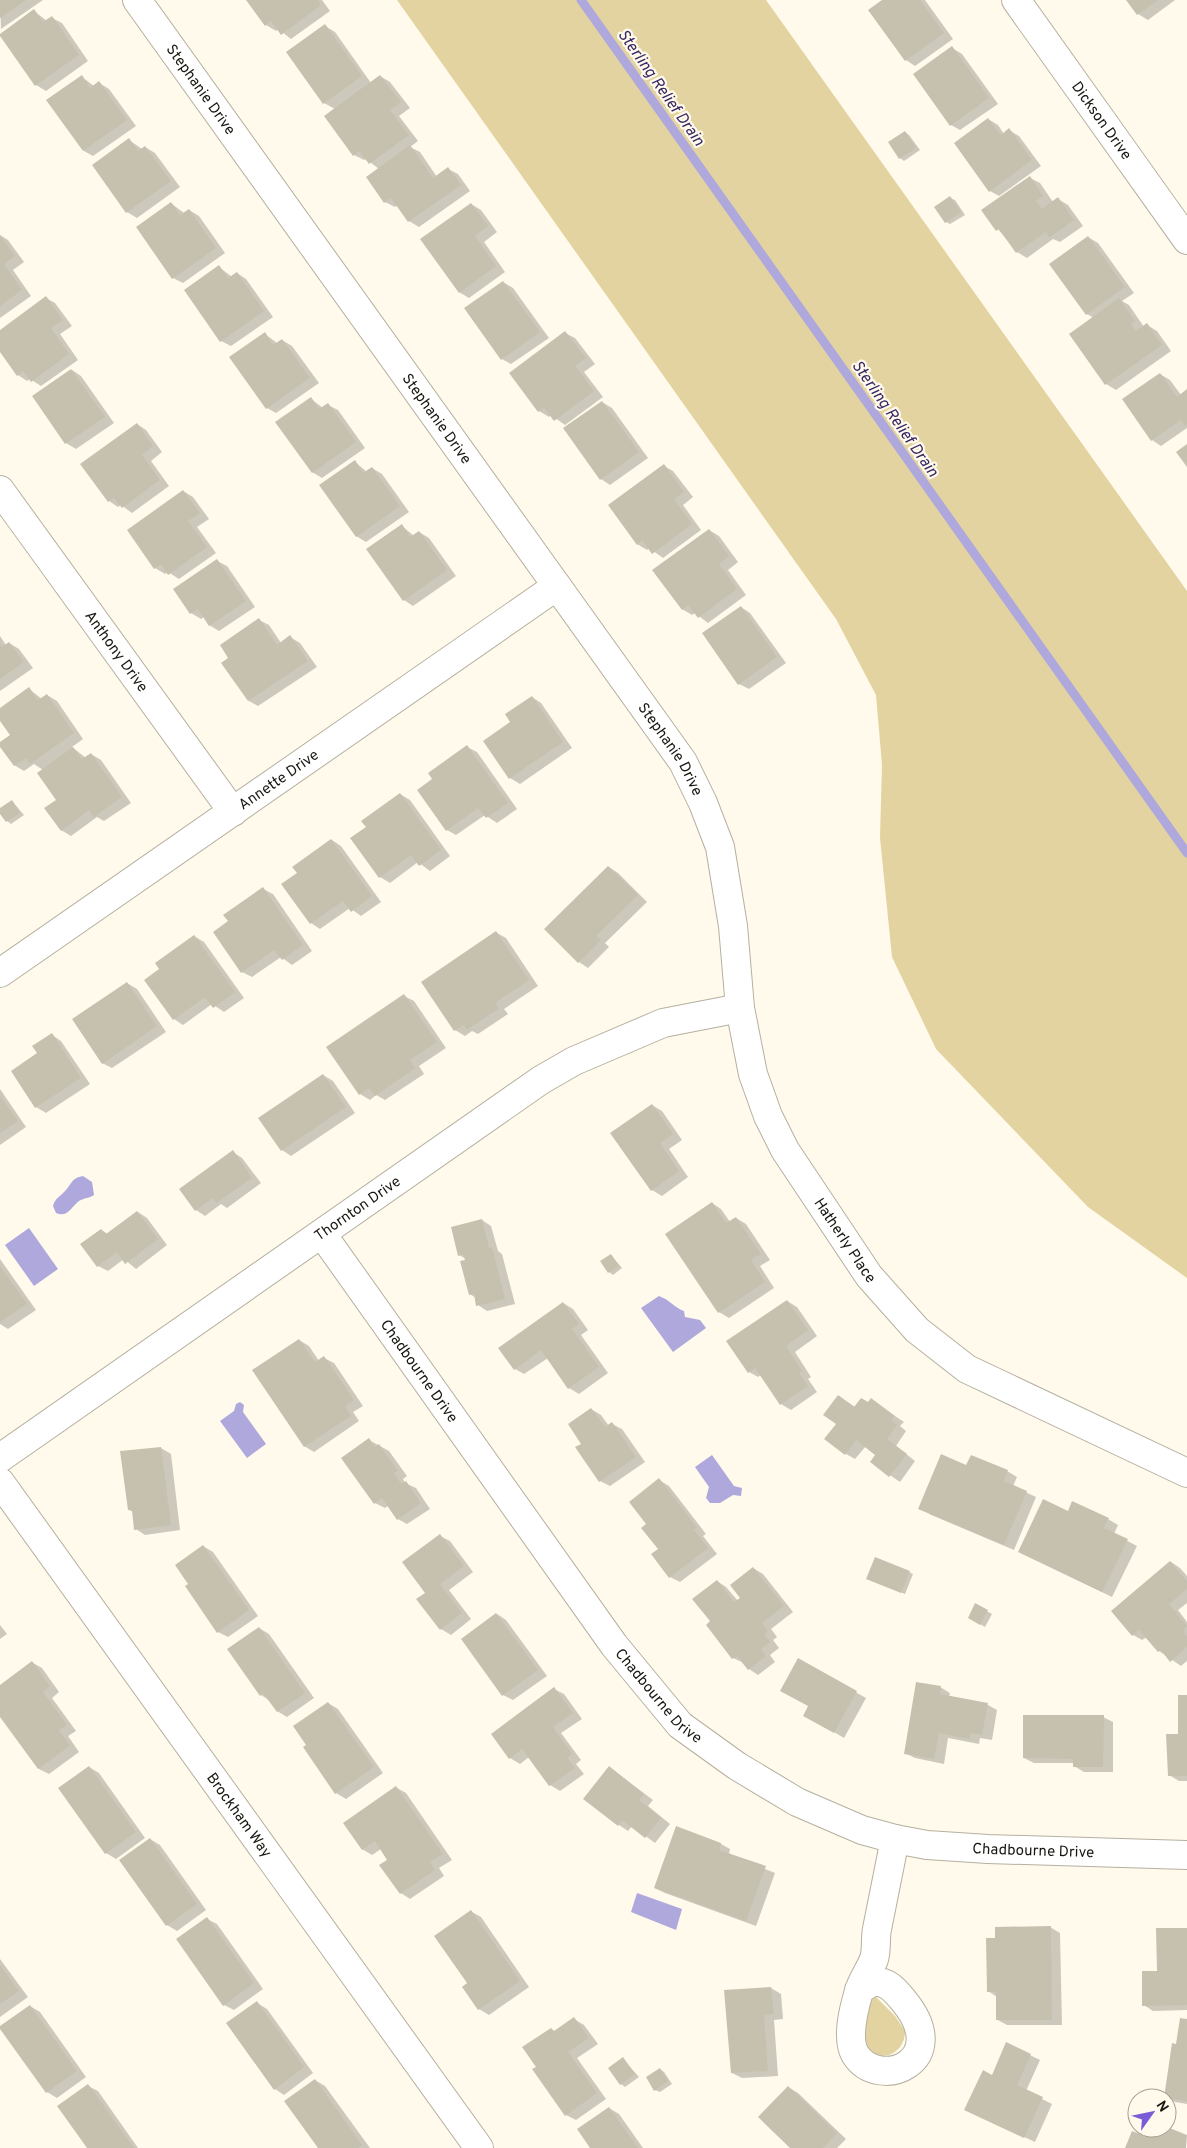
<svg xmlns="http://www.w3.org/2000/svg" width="1187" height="2148" font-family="Overpass,sans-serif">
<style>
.green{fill:#e3d3a0}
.water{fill:#afa8dc}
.shadow{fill:#0003}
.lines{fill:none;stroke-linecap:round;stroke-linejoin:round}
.stream{stroke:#afa8dc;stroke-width:9}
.building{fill:#c6c1af}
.minor-casing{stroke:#b5b09f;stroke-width:30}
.minor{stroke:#fff;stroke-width:28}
.labels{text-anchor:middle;stroke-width:4.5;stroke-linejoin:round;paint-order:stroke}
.street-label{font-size:15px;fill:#181610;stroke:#fffaec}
.water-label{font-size:16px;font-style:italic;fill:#362765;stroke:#fffaec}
</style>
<rect width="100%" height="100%" fill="#fffaec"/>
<path class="green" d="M397,0H766L1187,591V1278L1088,1207L936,1049L892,957L880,838L882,765L876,695L836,619Z
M875,1996L895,2016L905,2031C905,2059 869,2065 864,2041C863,2034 866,2025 867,2017C869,2010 869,2001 875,1996Z"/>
<path class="water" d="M83,1176L92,1182L94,1195C90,1198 84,1198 79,1201C71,1207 68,1218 56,1213L53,1206C55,1198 60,1197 65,1191C72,1184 71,1178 83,1176Z
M29,1228L58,1269L34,1286L5,1245Z
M659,1296C670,1300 675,1308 684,1311L685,1317L700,1320L706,1328L673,1352L641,1308Z
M240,1402L244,1405L243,1412L266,1444L247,1458L220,1421L234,1411L236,1404Z
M712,1455L734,1486L742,1488L741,1496L733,1495L720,1503H710L706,1498L709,1487L695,1467Z
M637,1893L682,1909L676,1930L631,1912Z"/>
<path class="shadow" d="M0,0H43L1,29Z
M248,0H322L330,11L291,39L278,29L276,31L266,25Z
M884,0H925L953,39L915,66L906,60Z
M1128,0H1175L1148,20L1138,14Z
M34,11L47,21L52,18L62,23L88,61L46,91L36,85Z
M325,26L335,32L371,83L380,76L390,82L410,108L399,116L418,141L410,147L420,152L437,177L448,169L458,174L470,191L419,227L409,221L398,205L395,207L385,202L379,169L366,159L364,160L354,155L335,109L324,103Z
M952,48L962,54L998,104L960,130L951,125Z
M82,77L94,86L99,83L109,89L136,126L93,156L84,151Z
M988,119L998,125L1004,134L1009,130L1019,136L1041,166L999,196L990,191Z
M905,132L909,135L920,150L904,161L900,158Z
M129,140L142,149L145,147L155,153L180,187L137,218L127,212L94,165Z
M1030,178L1040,183L1053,202L1058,199L1068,205L1083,226L1060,242L1053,239L1027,258L1017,252L983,211Z
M950,198L955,200L965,215L950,224L946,222Z
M172,204L184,213L189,210L199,216L225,253L183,283L173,278Z
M471,204L481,210L497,232L484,242L505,272L469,298L459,292Z
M0,235L8,240L24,262L13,270L31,296L0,318Z
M1088,237L1098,243L1134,293L1122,301L1129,305L1144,327L1147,325L1157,331L1171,351L1116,390L1106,384L1094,318L1087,314Z
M219,267L232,277L237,273L246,279L273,317L231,346L221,341Z
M503,282L513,288L549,338L511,364L502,359Z
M46,298L55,303L72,326L60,334L78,360L41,386L30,379L27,381L18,375L0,350V331Z
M565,333L575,338L595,364L584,372L603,397L565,425L551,415L549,417L539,411Z
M265,334L277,343L282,340L292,346L319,383L276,413L267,408Z
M72,370L81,376L114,423L76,449L66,443Z
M1160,374L1170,380L1181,395L1187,391V428L1161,446L1152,440Z
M311,399L323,408L328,405L338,410L365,448L322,478L312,472Z
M602,402L612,408L648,458L610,485L601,479Z
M137,424L146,430L162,452L151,461L169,486L132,513L121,505L118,507L109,501Z
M355,462L367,472L372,468L382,474L409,512L366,542L356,536Z
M664,466L673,471L693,497L683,505L701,530L663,558L649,548L647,550L637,544Z
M183,491L193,497L209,519L197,527L216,553L179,579L168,572L165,574L155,568Z
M402,526L414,536L419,532L429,538L456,576L413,606L404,600Z
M709,530L719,536L738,562L728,570L746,595L708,623L695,613L692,615L682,609Z
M217,561L227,566L255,607L219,631L209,625L204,617L201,619L191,613Z
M741,607L750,613L786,663L749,689L739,684Z
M259,620L269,625L281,643L290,637L300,643L317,667L258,706L249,701L230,658Z
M0,636L6,645L9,643L19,649L33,668L0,691Z
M29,689L42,699L47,695L57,701L83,739L72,747L86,758L91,754L101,760L131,803L104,821L97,817L71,836L61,830L57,800L43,770L34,764L24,771L14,765L0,745L12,735L0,719V710Z
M532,697L541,703L572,748L520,784L510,778L512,723Z
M467,747L477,752L517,809L497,823L485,815L456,835L447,830L434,780Z
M400,794L410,800L450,856L430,871L418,862L390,883L380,877L367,827Z
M12,801L24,815L11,824L7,821L0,809Z
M332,840L341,846L381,902L361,916L350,908L320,929L311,923L298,873Z
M609,867L618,873L647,902L605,943L609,947L588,968L579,962Z
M263,889L273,894L312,951L292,965L281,957L252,977L242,972L230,922Z
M497,933L506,938L538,986L504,1009L508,1014L478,1034L472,1031L465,1036L455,1030Z
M194,936L204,942L244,998L224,1012L212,1004L183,1025L174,1019L161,969Z
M127,983L137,989L166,1032L112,1068L102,1063Z
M404,996L414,1001L446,1048L419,1066L424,1074L385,1100L376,1095L370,1100L360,1094Z
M52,1035L61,1041L90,1084L46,1113L36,1107Z
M323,1075L333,1081L355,1113L291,1156L282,1150Z
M0,1089L26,1127L0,1145Z
M652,1105L662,1111L682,1140L669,1149L688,1177L662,1196L652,1190Z
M233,1152L242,1158L261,1183L227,1208L221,1204L205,1216L196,1210Z
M712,1203L721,1209L730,1222L736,1218L746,1224L770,1260L760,1266L774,1288L729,1318L719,1312Z
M138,1212L147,1218L167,1245L136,1269L124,1259L108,1271L98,1266L101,1230L108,1234Z
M482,1220L491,1226L498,1251L502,1254L515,1304L487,1311L478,1305L476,1298L470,1294L466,1259L459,1255Z
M611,1255L622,1268L613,1275L609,1272Z
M0,1259L36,1310L8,1329L0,1324Z
M787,1301L797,1307L817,1336L795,1352L811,1377L808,1379L817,1392L791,1410L781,1404L761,1375L758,1377L749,1372Z
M563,1303L573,1309L588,1330L581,1335L608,1373L579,1394L569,1388L548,1358L524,1374L515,1369Z
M299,1340L309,1346L319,1361L324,1358L334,1363L363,1406L353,1412L359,1421L314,1452L304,1446Z
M839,1396L855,1407L869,1404L871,1400L904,1422L900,1426L906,1431L896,1446L915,1461L900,1482L871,1462L877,1454L866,1446L855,1459L846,1454L837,1424Z
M591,1409L601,1415L609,1426L612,1424L622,1429L645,1462L610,1486L600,1481L583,1444Z
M369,1440L389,1451L407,1476L403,1479L405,1483L416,1488L430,1509L407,1524L398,1519L388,1506L385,1508L375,1503Z
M161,1448L171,1454L180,1530L145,1535L136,1529L133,1512L129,1510L122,1452Z
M967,1467L1007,1471L1017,1477L1013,1486L1036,1497L1014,1550L929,1514Z
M659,1480L669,1486L706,1534L703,1536L717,1554L680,1582L670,1577L648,1524Z
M1068,1512L1108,1519L1118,1525L1114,1534L1137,1546L1112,1597L1019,1552Z
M440,1536L450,1541L473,1572L449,1590L471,1619L451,1635L441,1629L426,1593Z
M203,1546L213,1552L258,1616L228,1637L218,1632L190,1584Z
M1171,1562L1180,1568L1187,1576V1603L1178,1610L1187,1622V1661L1181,1666L1159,1651L1147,1637L1142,1640L1133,1635Z
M753,1568L763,1574L793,1612L771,1629L777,1637L773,1640L779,1648L770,1655L775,1662L758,1675L749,1669L744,1663L733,1658L707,1625L712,1621L717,1581L726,1587L738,1601L742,1598Z
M909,1572L913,1574L905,1594L872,1581Z
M976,1605L992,1614L985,1627L969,1618Z
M497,1614L506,1620L547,1676L513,1700L503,1695Z
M0,1625L7,1634L0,1639Z
M259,1628L269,1634L314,1698L287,1717L277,1711L269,1700L261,1695Z
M799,1660L866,1698L844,1738L805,1715L810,1706Z
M33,1663L42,1668L59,1692L52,1698L76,1731L68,1736L79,1752L49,1774L39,1769L0,1714V1686Z
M940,1687L950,1693L949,1697L988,1705L997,1710L992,1740L980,1738L979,1744L948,1738L944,1764L915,1758L905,1753Z
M554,1689L564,1694L582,1719L561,1733L581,1760L576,1764L584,1774L560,1791L550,1785L529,1757L520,1764L510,1758Z
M1187,1696V1781H1179L1169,1775Z
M328,1703L338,1709L383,1773L346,1799L336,1793Z
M1103,1717L1113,1722V1772H1084L1074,1766V1763H1034L1024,1758Z
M89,1767L99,1773L145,1838L116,1859L106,1853L60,1788Z
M609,1767L653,1800L648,1806L670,1824L655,1843L632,1826L628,1831L619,1825L585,1798Z
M397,1788L406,1793L452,1860L439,1868L444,1876L410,1899L401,1893L389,1860L381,1849L372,1855L362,1849Z
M677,1828L721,1844L730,1849L729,1854L775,1873L756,1926L665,1893L655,1888Z
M150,1839L160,1845L206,1910L177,1931L167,1925L121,1860Z
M472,1912L481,1917L529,1987L489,2015L479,2009L469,1984Z
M207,1919L217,1924L263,1989L234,2010L224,2005Z
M1050,1927L1060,1933L1062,2025H1007L998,2020L997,1997L988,1991Z
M1187,1929V2010L1153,2011L1144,2005L1158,1972Z
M0,1959L28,1997L0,2017Z
M771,1988L781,1994L783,2019L774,2020L778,2076L742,2078L732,2073Z
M257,2003L267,2009L313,2073L284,2095L275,2089Z
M30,2006L40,2012L86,2077L57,2098L47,2092Z
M574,2019L584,2025L598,2044L577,2058L606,2099L576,2120L566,2115L538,2067L551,2029L556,2032Z
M1187,2021V2104L1175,2102L1166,2097L1178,2045Z
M1007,2044L1040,2060L1026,2091L1052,2104L1035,2142L976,2115Z
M623,2059L639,2077L625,2087L621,2084Z
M660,2069L664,2072L672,2084L660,2092L655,2090Z
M315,2080L325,2086L370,2148H319Z
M88,2086L98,2091L138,2148H88Z
M788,2087L798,2093L846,2139L837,2148H792Z
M609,2108L619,2114L643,2148H592Z"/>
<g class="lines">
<path class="stream" d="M581,0L1187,853"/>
</g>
<path class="building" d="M0,0H26L0,18Z
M246,0H317L321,5L281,35L271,21L265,26Z
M882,0H920L944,33L905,61L868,10Z
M1126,0H1158L1137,15Z
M34,9L43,22L52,16L79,55L35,86L0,36V34Z
M325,24L362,76L323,104L286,52Z
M952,46L989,98L950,126L913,74Z
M82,75L90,88L99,81L127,120L83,151L46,100Z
M380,75L401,102L390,110L409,135L369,164L359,151L353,156L324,116Z
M988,118L1001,135L1009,128L1032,160L989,192L954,143Z
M905,131L916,148L899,159L888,142Z
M129,138L138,151L145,146L171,181L126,213L92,165Z
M410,145L433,178L448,167L461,185L408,222L391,198L384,203L366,177Z
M1030,176L1043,196L1036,201L1042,209L1058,197L1074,220L1049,238L1046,232L1016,253L999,229L996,231L981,210Z
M950,196L961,212L945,223L934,207Z
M171,202L180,215L189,209L216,248L172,279L136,227Z
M471,203L488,226L475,236L496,266L459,293L420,239Z
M0,235L15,256L4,264L22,290L0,306Z
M1088,236L1125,287L1086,315L1049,264Z
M219,265L228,278L237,272L264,311L220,342L184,290Z
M503,281L540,332L501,360L464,308Z
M46,296L63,320L51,328L69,354L31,382L23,371L17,376L0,352V330Z
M1119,298L1135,321L1131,324L1136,331L1147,323L1162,345L1105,385L1069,334Z
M565,331L586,358L575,366L594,391L554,421L544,408L538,412L509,373Z
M265,332L273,345L282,339L310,378L266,409L229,357Z
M71,369L105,417L65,444L32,396Z
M1160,373L1177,397L1187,389V424L1185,426L1181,420L1151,441L1122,399Z
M311,397L319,409L328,403L356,442L312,473L275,422Z
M602,401L639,452L600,480L563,428Z
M137,423L153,446L142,455L160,480L122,508L114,498L108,502L80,464Z
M1187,444V467L1176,452Z
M355,460L363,473L372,467L400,506L356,537L319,485Z
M664,464L684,492L674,499L692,524L652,554L642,540L637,545L608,505Z
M183,490L200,513L188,521L207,547L168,575L161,564L154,569L127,530Z
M402,524L410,537L419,531L447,570L403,601L366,549Z
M709,529L729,556L719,564L737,589L698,618L688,605L682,610L652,570Z
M217,559L246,601L209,626L198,609L190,614L173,589Z
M741,606L777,657L738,685L702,633Z
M259,618L277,645L290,635L308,661L248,701L221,663L228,658L220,645Z
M9,642L24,662L0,679V643L2,647Z
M29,687L38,700L47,694L74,733L30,764L26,758L14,766L0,747V742L10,735L0,721V708Z
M532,696L563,742L509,779L483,741L510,722L505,714Z
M467,745L508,803L486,818L478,808L446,831L417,790L432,779L428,773Z
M73,747L82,759L91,753L122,797L94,817L89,810L61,831L44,808L56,800L37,773Z
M400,793L441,850L419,866L411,855L379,878L350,838L366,827L361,821Z
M12,800L20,813L6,822L0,814V808Z
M331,839L372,896L351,912L343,901L310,924L281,884L297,873L292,867Z
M608,866L638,895L596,936L601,940L578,963L544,929Z
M263,887L303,945L282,960L274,950L241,973L213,932L228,921L223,915Z
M496,931L529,980L495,1003L499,1008L467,1030L464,1025L454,1031L421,982Z
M194,935L235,992L213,1008L205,997L173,1020L144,980L159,969L155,963Z
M127,982L157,1026L102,1064L72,1019Z
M404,994L437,1042L410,1060L415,1068L375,1096L369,1088L359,1095L326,1047Z
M52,1033L81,1078L35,1108L11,1071L37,1053L32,1046Z
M323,1074L346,1107L281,1151L258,1118Z
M0,1096L18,1121L0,1133Z
M652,1104L673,1134L660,1143L679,1171L651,1191L610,1133Z
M233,1150L252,1178L216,1203L213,1198L195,1211L179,1189Z
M712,1202L726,1223L736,1217L761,1254L751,1260L765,1282L718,1313L665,1234Z
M137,1211L158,1239L125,1264L117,1252L97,1267L80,1244L101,1229L106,1234Z
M482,1219L489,1248L492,1247L505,1299L476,1306L474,1294L469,1295L460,1261L465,1260L463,1254L458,1256L451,1227Z
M611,1254L619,1266L608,1273L600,1261Z
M0,1266L27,1304L0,1322Z
M787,1300L808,1330L786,1346L802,1371L799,1373L808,1386L780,1405L755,1368L748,1373L726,1341Z
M563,1302L579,1324L572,1329L599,1367L568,1389L541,1350L514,1370L498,1348Z
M299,1339L315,1362L324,1356L354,1400L345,1406L351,1416L304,1447L252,1370Z
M838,1395L854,1407L861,1398L868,1402L871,1398L895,1416L891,1420L897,1425L887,1439L907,1454L889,1477L870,1462L875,1455L856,1440L845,1455L824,1439L836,1424L823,1415Z
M591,1408L605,1427L612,1422L636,1457L599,1482L575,1447L581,1444L568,1424Z
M369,1438L375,1447L379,1444L398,1471L394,1473L401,1484L406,1481L421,1503L397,1520L382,1498L374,1504L341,1458Z
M161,1447L171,1525L134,1530L132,1510H128L120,1451Z
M941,1454L966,1465L971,1455L1008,1470L1004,1481L1027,1491L1004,1545L918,1509Z
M659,1478L697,1528L694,1530L708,1548L669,1578L651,1554L658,1549L641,1528L646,1524L629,1502Z
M1043,1499L1068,1511L1072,1501L1109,1518L1104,1528L1128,1539L1102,1592L1018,1552Z
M440,1534L464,1566L440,1584L462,1613L440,1630L416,1599L425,1593L402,1562Z
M203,1545L249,1610L217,1633L185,1586L188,1584L175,1565Z
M875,1557L910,1571L901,1593L866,1579Z
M1170,1561L1187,1581V1589L1169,1604L1187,1626L1183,1631L1187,1637V1647L1170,1662L1161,1650L1158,1652L1139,1630L1132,1636L1111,1611Z
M753,1567L784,1606L762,1623L768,1631L764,1634L770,1642L761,1649L766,1656L748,1670L737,1656L732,1659L706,1625L710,1621L692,1599L717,1580L734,1602L740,1598L730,1585Z
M975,1603L988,1610L980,1625L968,1618Z
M496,1613L538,1670L502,1696L461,1639Z
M259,1627L305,1693L277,1712L263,1693L260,1696L227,1649Z
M798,1658L857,1691L834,1733L803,1716L808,1706L780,1691Z
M32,1661L50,1686L43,1692L67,1725L59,1730L70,1746L38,1769L0,1717V1685Z
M916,1682L941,1686L940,1694L988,1703L982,1735L971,1733L969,1739L939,1733L934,1759L904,1754Z
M554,1687L573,1713L553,1727L572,1754L567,1758L575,1768L549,1786L522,1749L509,1759L491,1734Z
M1178,1695H1187V1776H1168L1166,1734H1178Z
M328,1702L374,1767L335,1794L303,1747L306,1745L293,1726Z
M1023,1715H1104L1103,1767H1073V1759L1023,1758Z
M89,1766L136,1832L105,1854L58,1788Z
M609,1766L644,1794L639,1800L661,1818L645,1838L622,1820L618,1826L583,1799Z
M396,1786L443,1854L430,1862L435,1870L400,1894L379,1865L387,1860L375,1841L362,1850L343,1823Z
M676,1826L721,1843L719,1850L766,1866L746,1921L654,1888Z
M150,1838L197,1904L166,1926L119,1860Z
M471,1910L520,1981L478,2010L462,1987L467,1983L434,1936Z
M207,1917L254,1983L223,2006L176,1939Z
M1051,1926L1052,2020H996V1992H987L986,1938H995V1927Z
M1156,1928H1187V2005L1142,2006V1971H1157Z
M0,1965L19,1991L0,2004Z
M771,1987L774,2014L764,2015L768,2071L731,2073L724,1990Z
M257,2001L304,2067L274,2090L226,2023Z
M30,2005L77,2071L46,2093L0,2029V2026Z
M574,2017L589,2038L568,2052L597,2093L565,2116L532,2069L536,2067L522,2047L551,2028L554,2031Z
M1180,2018L1187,2019V2101L1164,2098L1172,2043L1176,2044Z
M1006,2042L1031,2054L1017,2085L1043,2097L1024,2138L964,2110L983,2070L992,2075Z
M623,2057L635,2074L620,2085L608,2068Z
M660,2068L668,2081L654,2091L646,2077Z
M315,2079L362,2145L358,2148H318L284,2101Z
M88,2084L134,2148H87L57,2106Z
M788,2086L837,2133L823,2148H790L758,2117Z
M609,2107L638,2148H590L577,2129Z
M1167,2127L1187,2135L1186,2148H1125L1132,2131L1148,2137L1152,2128Z"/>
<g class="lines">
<defs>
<g id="minor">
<path id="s1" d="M137,0L683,762L703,803L720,847L733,926L740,1008L753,1074L768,1116L785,1150L869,1276L917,1330L967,1369L1187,1473"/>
<path id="s2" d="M1016,0L1187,240"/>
<path id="s3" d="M0,490L233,812"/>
<path id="s4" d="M0,973L557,586"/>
<path id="s5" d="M322,1234L614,1645L680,1725L737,1766L797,1802L862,1830L895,1839L927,1845L988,1849L1187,1855"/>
<path id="s6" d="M0,1458L541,1080L574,1061L663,1023L740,1008"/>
<path id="s7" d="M0,1482L479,2148"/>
<path d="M859,1990L872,1982C886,1980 894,1989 903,2000C955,2062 878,2092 855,2054C846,2037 854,2008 859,1991C862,1980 870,1970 874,1959C877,1950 875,1939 877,1929C883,1899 889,1869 895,1839"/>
</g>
</defs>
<use href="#minor" class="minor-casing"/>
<use href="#minor" class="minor"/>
</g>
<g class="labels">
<g class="street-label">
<text dy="5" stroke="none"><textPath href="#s1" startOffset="110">Stephanie Drive</textPath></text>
<text dy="5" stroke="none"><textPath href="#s2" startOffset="148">Dickson Drive</textPath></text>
<text dy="5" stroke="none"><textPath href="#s1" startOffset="515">Stephanie Drive</textPath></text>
<text dy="5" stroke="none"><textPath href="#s3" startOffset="199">Anthony Drive</textPath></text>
<text dy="5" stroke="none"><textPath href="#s1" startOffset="920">Stephanie Drive</textPath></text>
<text dy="5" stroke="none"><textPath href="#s4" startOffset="339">Annette Drive</textPath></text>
<text dy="5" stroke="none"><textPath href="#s6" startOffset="436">Thornton Drive</textPath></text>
<text dy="5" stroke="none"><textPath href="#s1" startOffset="1451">Hatherly Place</textPath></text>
<text dy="5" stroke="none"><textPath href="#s5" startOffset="168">Chadbourne Drive</textPath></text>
<text dy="5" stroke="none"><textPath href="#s5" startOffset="572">Chadbourne Drive</textPath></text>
<text dy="5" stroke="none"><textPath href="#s7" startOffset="410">Brockham Way</textPath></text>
<text dy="5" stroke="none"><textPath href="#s5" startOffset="992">Chadbourne Drive</textPath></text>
</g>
<g class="water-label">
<text transform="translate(662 87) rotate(55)" y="6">Sterling Relief Drain</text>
<text transform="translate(896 418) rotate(55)" y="6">Sterling Relief Drain</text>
</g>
</g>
<g transform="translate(1152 2113) rotate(57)"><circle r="24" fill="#fffaec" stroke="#a39f94"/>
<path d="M0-4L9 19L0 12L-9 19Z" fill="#795cd6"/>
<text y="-8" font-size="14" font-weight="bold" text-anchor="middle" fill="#181610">N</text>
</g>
</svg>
